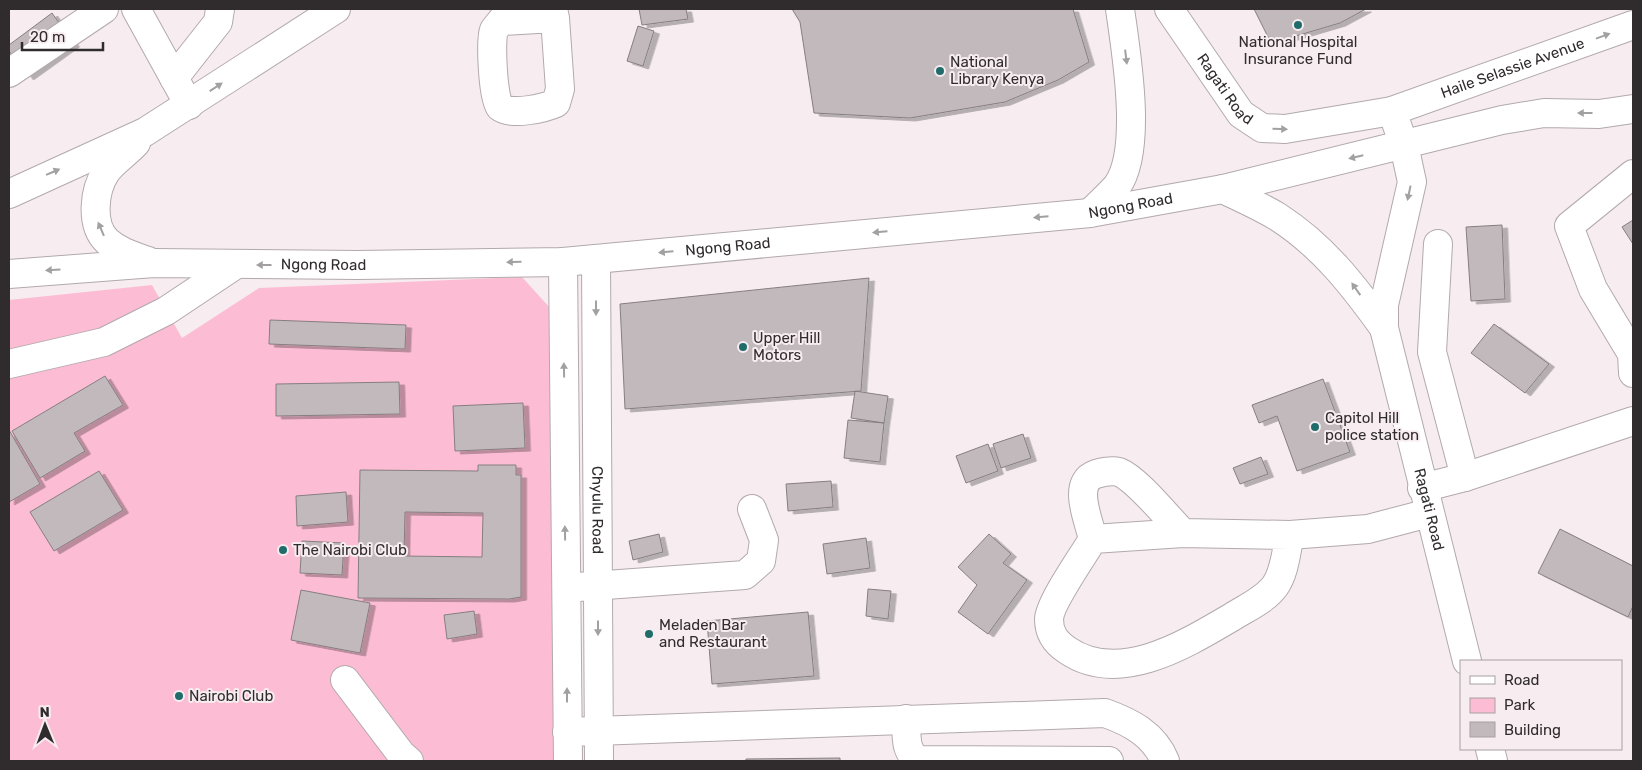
<svg xmlns="http://www.w3.org/2000/svg" width="1642" height="770" font-family="Rubik,sans-serif">
<style>
.green{fill:#fcbdd4}
.building{fill:#c2b9bc;stroke:#867e80;fill-rule:evenodd;filter:url(#shadow)}
.lines{fill:none;stroke-linecap:round;stroke-linejoin:round}
.minor-casing{stroke:#b2a9ac;stroke-width:30}
.major-casing{stroke:#b2a9ac;stroke-width:30}
.minor{stroke:#fff;stroke-width:28}
.major{stroke:#fff;stroke-width:28}
.oneway{fill:#a2a0a0}
.poi-dot{fill:#206c6b;stroke:#f7edf0;stroke-width:2}
.labels{text-anchor:middle;stroke-width:4;stroke-linejoin:round;paint-order:stroke}
.poi-label{font-size:15px;fill:#302c2d;stroke:#f7edf0;text-anchor:start}
.street-label{font-size:15px;fill:#302c2d;stroke:#f7edf0}
</style>
<defs>
<filter id="shadow"><feDropShadow dx="5.5" dy="3" stdDeviation="0" flood-color="#0004"/></filter>
</defs>
<rect width="100%" height="100%" fill="#f7edf0"/>
<path class="green" d="M522,277L560,319L554,761H9V300L152,285L182,338L259,288Z"/>
<path class="building" d="M639,9H686L688,19L642,25Z
M792,9H1073L1089,62L1058,80L1005,102L910,118L814,113L800,22Z
M1254,9H1366L1340,23L1279,41L1268,37Z
M52,13L74,44L28,77L9,51V45Z
M638,26L654,31L643,66L627,61Z
M1633,220V244L1622,227Z
M1502,225L1505,299L1471,301L1466,227Z
M869,278L861,391L625,409L620,304Z
M270,320L406,325L405,349L269,344Z
M1494,324L1549,364L1525,393L1471,353Z
M105,376L123,405L74,433L85,451L40,478L12,431Z
M1323,379L1350,452L1297,471L1277,416L1259,423L1252,405Z
M399,382L400,414L276,416V384Z
M855,391L888,396L884,423L851,418Z
M523,403L525,448L455,451L453,406Z
M848,420L884,423L880,462L844,458Z
M9,430L40,484L9,502Z
M1023,434L1031,458L1001,468L993,444Z
M988,444L998,471L966,483L956,456Z
M1261,457L1268,474L1240,484L1233,468Z
M478,465H516V475H521V597L509,599L358,598L360,470L478,471ZM405,512L483,513L482,557L404,556Z
M99,471L123,510L54,551L30,512Z
M831,481L833,507L788,511L786,484Z
M346,492L348,522L297,526L296,496Z
M1560,529L1633,566V606L1628,617L1538,573Z
M659,534L663,552L633,560L629,541Z
M989,534L1011,554L1003,563L1027,580L988,634L958,612L977,585L958,567Z
M866,538L870,568L827,574L823,544Z
M302,541L344,543L342,575L300,573Z
M868,589L891,591L888,619L866,616Z
M301,590L370,603L360,653L291,640Z
M474,611L477,634L447,639L444,615Z
M808,612L814,676L712,684L707,621Z
M840,758V761H746V759Z"/>
<g class="lines">
<defs>
<g id="minor">
<path d="M136,9L189,105"/>
<path d="M553,9L555,18L560,89L556,103C545,108 511,116 500,107C493,100 490,40 494,30C496,27 499,24 501,21L555,18"/>
<path d="M9,73L104,9"/>
<path d="M174,78L218,22L220,9"/>
<path id="s1" d="M1392,111L1404,145L1412,182L1384,305V328L1467,661"/>
<path d="M1633,174L1569,226L1593,289L1632,354L1633,373"/>
<path d="M1223,189C1241,198 1260,206 1278,217C1323,246 1353,285 1384,328"/>
<path d="M1438,244L1432,352L1465,477"/>
<path id="s2" d="M596,259L599,761"/>
<path d="M563,262L568,761"/>
<path d="M9,364L104,342L166,311L235,265"/>
<path d="M1422,488L1465,477L1633,421"/>
<path d="M1290,535L1368,529L1429,513"/>
<path d="M1093,539L1183,533L1290,535C1286,551 1285,572 1275,586C1265,600 1246,608 1232,617C1186,644 1119,686 1067,650C1055,642 1049,633 1049,619C1050,602 1083,556 1093,539C1089,521 1071,482 1096,474C1103,472 1111,470 1119,472C1137,479 1168,518 1183,533"/>
<path d="M578,587L745,575L761,561L764,540L752,509"/>
<path d="M345,680L401,754L409,761"/>
<path d="M906,719C907,735 904,751 918,760L1109,761"/>
<path d="M567,732L1105,713C1130,722 1154,734 1165,761"/>
<path d="M1490,749L1493,761"/>
</g>
<g id="major">
<path id="s3" d="M1169,9L1241,114L1262,128L1285,129L1392,111L1633,25"/>
<path d="M136,143C127,153 114,161 106,172C94,190 90,225 107,241C119,252 134,256 148,261"/>
<path d="M9,194L145,132L336,9"/>
<path d="M1090,213C1099,204 1109,195 1117,186C1143,150 1126,52 1120,9"/>
<path id="s4" d="M9,274L154,263L358,265L563,262L1090,213L1223,189L1502,120L1544,113L1599,114L1633,109"/>
</g>
</defs>
<use href="#minor" class="minor-casing"/>
<use href="#major" class="major-casing"/>
<use href="#minor" class="minor"/>
<use href="#major" class="major"/>
</g>
<defs><path id="oneway-solid" d="M-6-.8H1V-3.2L6.5 0L1 3.2V.8H-6Z" transform="scale(1.25)"/></defs>
<g class="oneway">
<use href="#oneway-solid" transform="translate(1603 36) rotate(-20)"/>
<use href="#oneway-solid" transform="translate(1126 57) rotate(83)"/>
<use href="#oneway-solid" transform="translate(216 87) rotate(-33)"/>
<use href="#oneway-solid" transform="translate(1585 113) rotate(-180)"/>
<use href="#oneway-solid" transform="translate(1280 129) rotate(1)"/>
<use href="#oneway-solid" transform="translate(1356 157) rotate(167)"/>
<use href="#oneway-solid" transform="translate(53 172) rotate(-23)"/>
<use href="#oneway-solid" transform="translate(1409 193) rotate(102)"/>
<use href="#oneway-solid" transform="translate(1041 217) rotate(175)"/>
<use href="#oneway-solid" transform="translate(101 229) rotate(-113)"/>
<use href="#oneway-solid" transform="translate(880 232) rotate(175)"/>
<use href="#oneway-solid" transform="translate(666 252) rotate(175)"/>
<use href="#oneway-solid" transform="translate(514 262) rotate(179)"/>
<use href="#oneway-solid" transform="translate(264 265) rotate(180)"/>
<use href="#oneway-solid" transform="translate(53 270) rotate(176)"/>
<use href="#oneway-solid" transform="translate(1356 289) rotate(-125)"/>
<use href="#oneway-solid" transform="translate(596 308) rotate(90)"/>
<use href="#oneway-solid" transform="translate(564 370) rotate(-91)"/>
<use href="#oneway-solid" transform="translate(565 533) rotate(-91)"/>
<use href="#oneway-solid" transform="translate(598 628) rotate(90)"/>
<use href="#oneway-solid" transform="translate(567 695) rotate(-90)"/>
</g>
<g class="poi-dot">
<circle cx="1298" cy="25" r="5"/>
<circle cx="940" cy="71" r="5"/>
<circle cx="743" cy="347" r="5"/>
<circle cx="1315" cy="427" r="5"/>
<circle cx="283" cy="550" r="5"/>
<circle cx="649" cy="634" r="5"/>
<circle cx="179" cy="696" r="5"/>
</g>
<g class="labels">
<g class="poi-label">
<text x="1298" y="47" text-anchor="middle">National Hospital<tspan x="1298" dy="17">Insurance Fund</tspan></text>
<text x="950" y="67">National<tspan x="950" dy="17">Library Kenya</tspan></text>
<text x="753" y="343">Upper Hill<tspan x="753" dy="17">Motors</tspan></text>
<text x="1325" y="423">Capitol Hill<tspan x="1325" dy="17">police station</tspan></text>
<text x="293" y="555">The Nairobi Club</text>
<text x="659" y="630">Meladen Bar<tspan x="659" dy="17">and Restaurant</tspan></text>
<text x="189" y="701">Nairobi Club</text>
</g>
<g class="street-label">
<text dy="5" stroke="none"><textPath href="#s3" startOffset="412">Haile Selassie Avenue</textPath></text>
<text dy="5" stroke="none"><textPath href="#s3" startOffset="98">Ragati Road</textPath></text>
<text dy="5" stroke="none"><textPath href="#s4" startOffset="1125">Ngong Road</textPath></text>
<text dy="5" stroke="none"><textPath href="#s4" startOffset="720">Ngong Road</textPath></text>
<text dy="5" stroke="none"><textPath href="#s4" startOffset="315">Ngong Road</textPath></text>
<text dy="5" stroke="none"><textPath href="#s2" startOffset="251">Chyulu Road</textPath></text>
<text dy="5" stroke="none"><textPath href="#s1" startOffset="410">Ragati Road</textPath></text>
</g>
</g>
<rect width="1642" height="770" fill="none" stroke="#302c2d" stroke-width="20"/>
<rect x="1460" y="660" width="162" height="90" fill="#f7edf0" stroke="#a7a0a2"/>
<rect x="1470" y="676" width="25" height="8" fill="#ffffff" stroke="#a7a0a2"/>
<text x="1504" y="685" font-size="15" fill="#302c2d">Road</text>
<rect x="1470" y="698" width="25" height="15" fill="#fcbdd4" stroke="#a7a0a2"/>
<text x="1504" y="710" font-size="15" fill="#302c2d">Park</text>
<rect x="1470" y="722" width="25" height="15" fill="#c2b9bc" stroke="#a7a0a2"/>
<text x="1504" y="735" font-size="15" fill="#302c2d">Building</text>
<g transform="translate(45 725) rotate(359)" stroke="#f7edf0" stroke-width="4" paint-order="stroke">
<path d="M0-4L9 19L0 12L-9 19Z" fill="#302c2d"/>
<text y="-8" font-size="14" font-weight="bold" text-anchor="middle" fill="#302c2d">N</text>
</g>
<path d="M22 42v8h81v-8" fill="none" stroke="#302c2d" stroke-width="2.5"/>
<text x="30" y="42" font-size="15" fill="#302c2d" stroke="#f7edf0" stroke-width="4" paint-order="stroke">20 m</text>
</svg>
